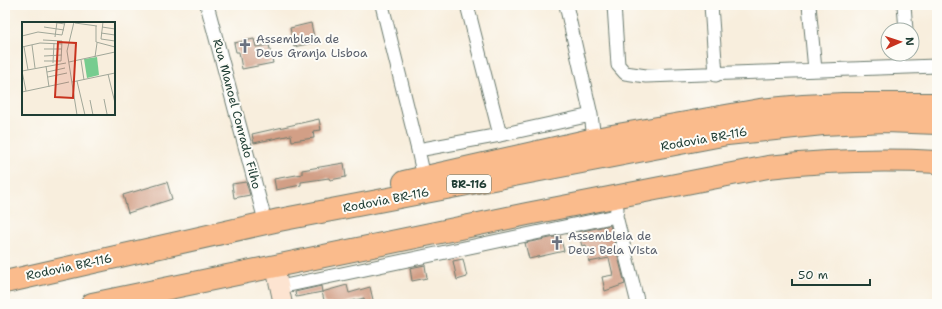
<svg xmlns="http://www.w3.org/2000/svg" width="942" height="309" font-family="'Shantell Sans',sans-serif">
<style>
.building{fill:#d29f86}
.lines{fill:none;stroke-linecap:round;stroke-linejoin:round}
.street-casing{stroke:#6b7b6f;stroke-width:15}
.secondary-casing{stroke:#6b7b6f;stroke-width:20}
.highway-casing{stroke:#6b7b6f;stroke-width:24}
.street{stroke:#fff;stroke-width:13}
.secondary{stroke:#fde4d1;stroke-width:18}
.highway{stroke:#fabb8c;stroke-width:22}
.labels{text-anchor:middle;stroke-width:4;stroke-linejoin:round;paint-order:stroke}
.shield{fill:#fdfcf7;stroke:#62766e;stroke-width:1}
.shield-label{font-size:11px;font-weight:bold;fill:#1f3d34}
.worship-label{font-size:12px;fill:#5b616d;stroke:#fdfcf7;text-anchor:start}
.street-label{font-size:12px;fill:#1f3d34;stroke:#fdfcf7}
.inset-road{fill:none;stroke:#a1a799;stroke-width:1}
.view{fill:#c8321e;fill-opacity:0.15;stroke:#c8321e;stroke-width:2}
.inset-edge{fill:none;stroke:#1f3d34;stroke-width:2}
</style>
<rect width="100%" height="100%" fill="#fdfcf7"/>
<filter id="ink" filterUnits="userSpaceOnUse"><feTurbulence type="fractalNoise" baseFrequency=".025" numOctaves="2"/><feDisplacementMap in="SourceGraphic" scale="8" xChannelSelector="R" yChannelSelector="G"/><feConvolveMatrix kernelMatrix="1 2 1 2 8 2 1 2 1" color-interpolation-filters="sRGB"/></filter>
<filter id="wash" filterUnits="userSpaceOnUse"><feTurbulence type="fractalNoise" baseFrequency=".012" numOctaves="4" result="noise"/><feDisplacementMap in="SourceGraphic" scale="16" xChannelSelector="R" yChannelSelector="G"/><feGaussianBlur stdDeviation="0.9" result="paint"/><feColorMatrix in="noise" values="0 0 0 0 0 0 0 0 0 0 0 0 0 0 0 0 0 1.4 0 .05"/><feComposite in="paint" operator="in"/></filter>
<g filter="url(#wash)">
<rect width="100%" height="100%" fill="#f8eedd"/>
<g id="blocks">
<path class="building" d="M311,23L315,42L294,47L290,28Z
M254,39L256,47L269,45L273,63L242,69L239,52H236L234,43Z
M319,119L321,130L313,131L314,138L292,141L291,135L254,143L252,134Z
M344,163L346,177L330,180L329,178L301,182V185L276,190L274,179L302,174V170Z
M167,182L172,199L128,213L123,195Z
M246,182L250,195L234,198L232,184Z
M610,225L625,284L605,291L602,277L613,275L609,258L589,262L586,245L582,246L578,232Z
M560,236L564,251L529,259L525,243Z
M463,259L467,277L457,280L453,261Z
M425,265L427,278L412,281L410,268Z
M347,285L349,293L370,287L374,304H365L364,298L340,304H325L322,292Z
M321,286L322,292L296,297L295,292Z"/>
</g>
</g>
<g filter="url(#ink)">
<use href="#blocks" fill-opacity="0" stroke="#6b7b6f" stroke-width="1"/>
<g class="lines">
<defs>
<path id="street" d="M207,5L266,224
M382,5L418,150L424,177
M467,5L500,135
M566,5L591,115L595,145
M614,5L618,65L625,73L646,76L937,66
M711,5L716,75
M809,5L815,70
M904,5L906,30
M418,150L500,135L591,115
M617,209L616,216L638,304
M280,287L616,216"/>
<path id="secondary" d="M275,267L283,304"/>
<path id="highway" d="M404,182L595,139L760,110L803,106L843,104H937
M5,282L279,220L727,134L823,124L886,121L937,123
M92,304L527,214L768,167C824,161 881,159 937,162"/>
</defs>
<use href="#street" class="street-casing"/>
<use href="#secondary" class="secondary-casing"/>
<use href="#highway" class="highway-casing"/>
<use href="#street" class="street"/>
<use href="#secondary" class="secondary"/>
<use href="#highway" class="highway"/>
</g>
</g>
<defs>
<symbol id="church-bare" viewBox="-9 -9 18 18"><path d="M-1.2-6h2.4v3.5h3.3v2.4h-3.3V6h-2.4V-.1h-3.3v-2.4h3.3Z" fill="#6b7280" stroke="#fdfcf7" stroke-width="2.5" paint-order="stroke"/></symbol>
</defs>
<g fill-rule="evenodd">
<use href="#church-bare" x="235" y="36" width="20" height="20"/>
<use href="#church-bare" x="547" y="233" width="20" height="20"/>
</g>
<g class="labels">
<rect class="shield" x="447" y="175" width="44" height="18" rx="3"/>
<g class="shield-label">
<text x="469" y="188">BR-116</text>
</g>
<g class="worship-label">
<text x="256" y="43">Assembleia de<tspan x="256" dy="14">Deus Granja Lisboa</tspan></text>
<text x="568" y="240">Assembleia de<tspan x="568" dy="14">Deus Bela Vista</tspan></text>
</g>
<g class="street-label">
<text transform="translate(237 114) rotate(75)" y="4">Rua Manoel Conrado Filho</text>
<text transform="translate(704 139) rotate(-10)" y="4">Rodovia BR-116</text>
<text transform="translate(386 200) rotate(-11)" y="4">Rodovia BR-116</text>
<text transform="translate(69 267) rotate(-12)" y="4">Rodovia BR-116</text>
</g>
</g>
<g transform="translate(22 22)">
<rect width="93" height="93" fill="#f8eedd"/>
<path d="M75,35L77,53L65,56L62,37Z" fill="#77cc8f"/>
<path class="inset-road" d="M29,0L43,2M52,0L45,29L55,93M81,0L79,17L93,19M53,1L75,4M74,4V20L93,25M22,5L42,8M80,5L93,7M79,11L93,13M0,14L16,10L40,13L43,0M33,15L35,0M21,18L40,19L39,39H22M10,23L13,46M0,25L18,21L40,22M2,25L6,48M22,27H40M22,34L40,33M73,35L75,21M59,38L62,58M47,40L93,30M31,41L32,21M24,44L27,65M0,49L44,41M0,49L4,69M25,50L43,46M86,52L93,81M26,55L45,51M55,59L63,93M50,60L93,51M0,70L47,60M82,77L85,92M68,78L71,93"/>
<path class="view" d="M36,20L54,21L51,76L33,75Z"/>
<rect width="93" height="93" class="inset-edge"/>
</g>
<rect width="942" height="309" fill="none" stroke="#fdfcf7" stroke-width="20"/>
<g transform="translate(900 42) rotate(87)"><circle r="19" fill="#fdfcf7" stroke="#a4b0a9"/>
<path d="M0-3L7 15L0 10L-7 15Z" fill="#c8321e"/>
<text y="-6" font-size="11" font-weight="bold" text-anchor="middle" fill="#1f3d34">N</text>
</g>
<path d="M792 279v6h78v-6" fill="none" stroke="#1f3d34" stroke-width="2"/>
<text x="798" y="279" font-size="12" fill="#1f3d34" stroke="#fdfcf7" stroke-width="3" paint-order="stroke">50 m</text>
</svg>
